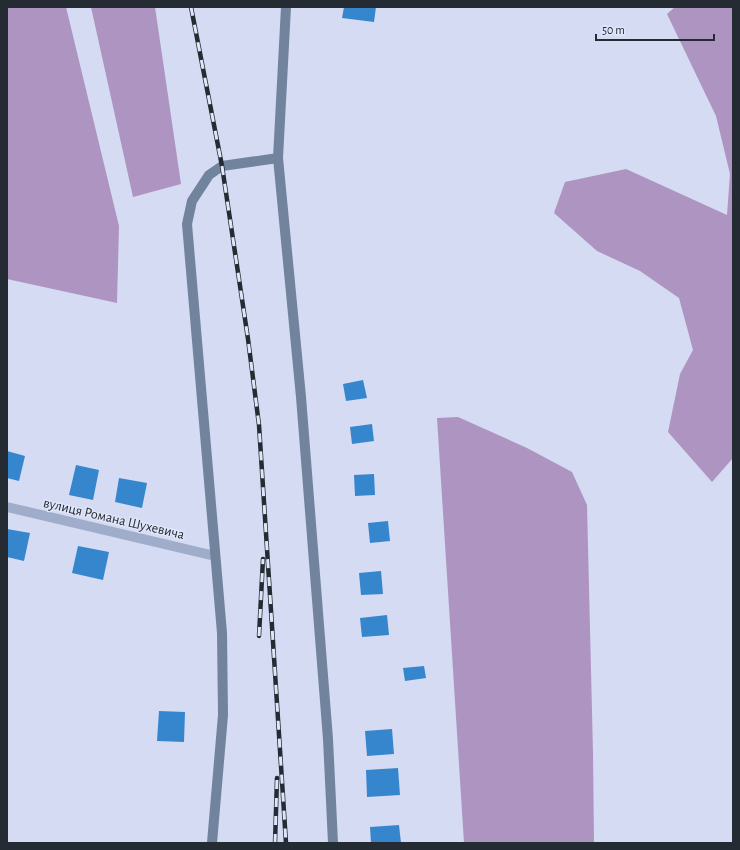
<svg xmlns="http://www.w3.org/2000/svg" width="740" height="850" font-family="'Alegreya Sans',sans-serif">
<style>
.green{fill:#ae94c1}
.building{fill:#3686ce}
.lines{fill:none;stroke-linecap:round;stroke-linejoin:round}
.street{stroke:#a0adca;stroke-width:10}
.secondary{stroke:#72839e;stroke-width:10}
.rail-casing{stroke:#242b33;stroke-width:4.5}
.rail{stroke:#e0e6fa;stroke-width:3;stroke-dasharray:9;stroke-linecap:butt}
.labels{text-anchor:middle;stroke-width:3;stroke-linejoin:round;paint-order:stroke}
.street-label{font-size:14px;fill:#242b33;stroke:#e0e6fa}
</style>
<rect width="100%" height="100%" fill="#d4dbf2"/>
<path class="green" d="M7,7H66L119,226L117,303L7,279Z
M91,7H155L181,184L133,197Z
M675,7H733V458L712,482L668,432L680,374L693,350L679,298L640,271L597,251L554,213L565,182L626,169L727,215L730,174L716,116L667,14Z
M458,417L527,448L572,472L587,505L593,753L594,843H464L437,418Z"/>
<path class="building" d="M344,7H376L374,22L342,18Z
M363,380L367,398L346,401L343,384Z
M372,424L374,441L352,444L350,427Z
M7,451L25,456L19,481L7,478Z
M76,465L99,470L93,500L69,495Z
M374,474L375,495L355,496L354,475Z
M119,478L147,483L142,508L115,502Z
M388,521L390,541L370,543L368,523Z
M7,529L30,533L24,561L7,557Z
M78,546L109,552L103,580L72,573Z
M381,571L383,594L361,595L359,573Z
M387,615L389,635L362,637L360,618Z
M424,666L426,678L405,681L403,668Z
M159,711L185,712L184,742L157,741Z
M392,729L394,754L367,756L365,731Z
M398,768L400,795L367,797L366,770Z
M399,825L401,843H371L370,827Z"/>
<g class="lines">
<path class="street" d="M7,507L215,556"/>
<path class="secondary" d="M286,7L278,158L301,397L328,739L333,843
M212,843L223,715L222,633L187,224L192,201L209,175L222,166L278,158"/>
<defs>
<path id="rail" d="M191,7L222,166L248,339L259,425L286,843
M259,636L263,559
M275,843L277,778"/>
</defs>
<use href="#rail" class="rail-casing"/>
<use href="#rail" class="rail"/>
</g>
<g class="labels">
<g class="street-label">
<text transform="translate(114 518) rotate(13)" y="5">вулиця Романа Шухевича</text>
</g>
</g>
<rect width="740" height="850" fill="none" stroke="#242b33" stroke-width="16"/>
<path d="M596 34v6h118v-6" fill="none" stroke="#242b33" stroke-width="2"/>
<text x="602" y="34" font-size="12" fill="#242b33" stroke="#e0e6fa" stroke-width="3" paint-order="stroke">50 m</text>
</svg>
